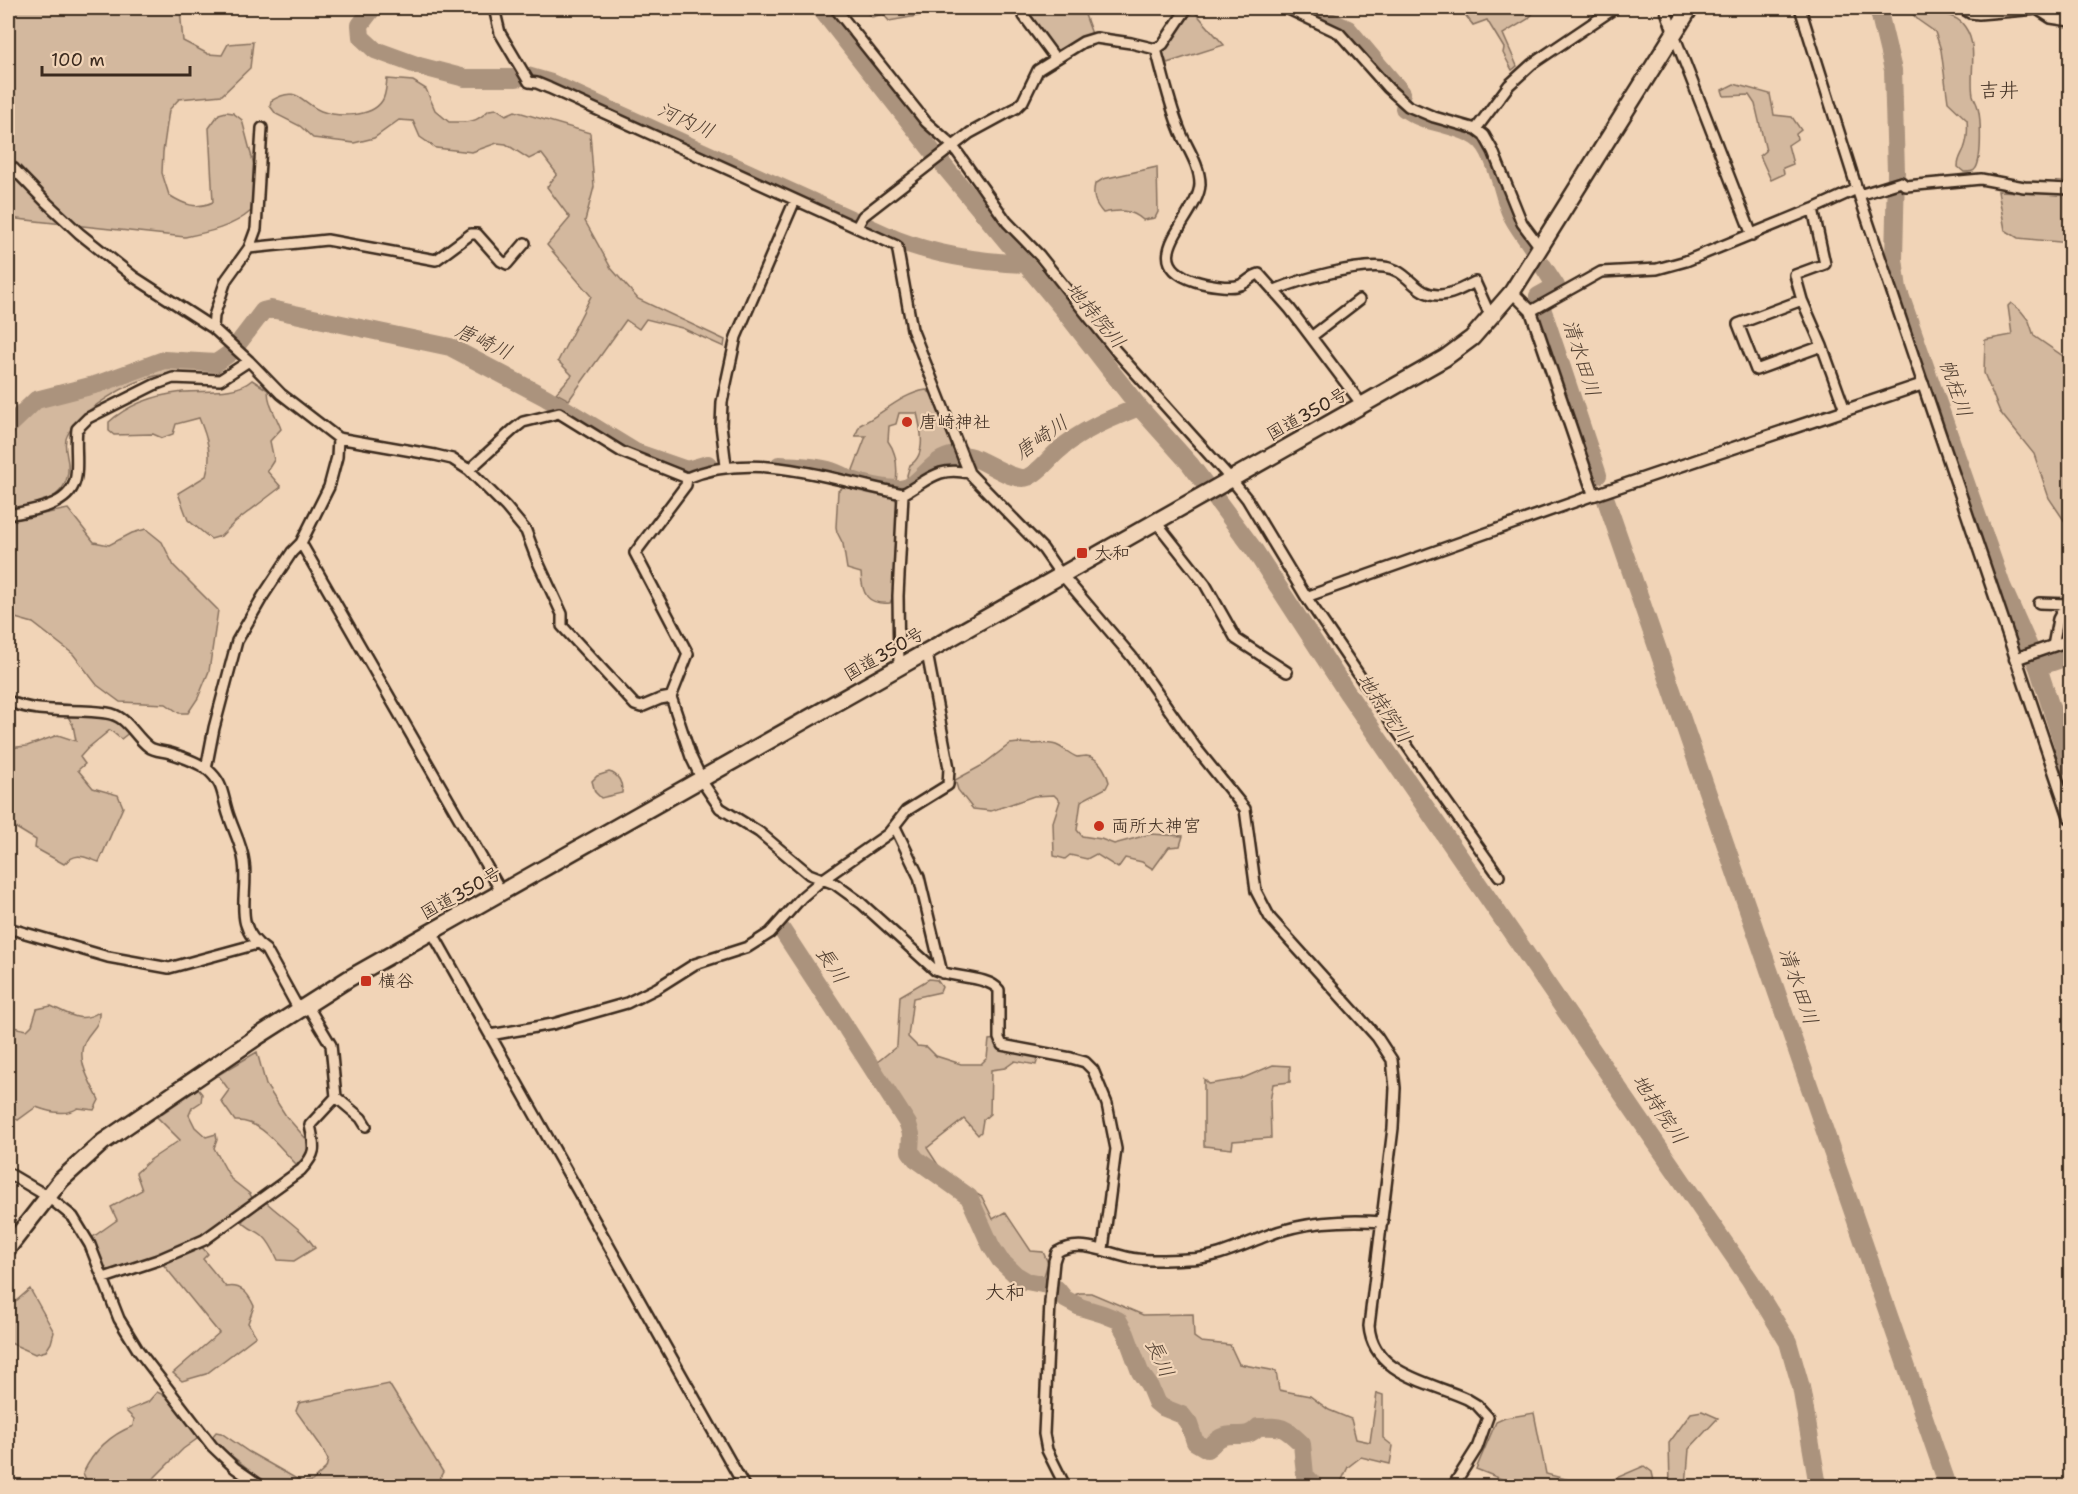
<svg xmlns="http://www.w3.org/2000/svg" width="2078" height="1494" font-family="'Shantell Sans','Klee One',sans-serif">
<style>
.green{fill:#d3b89e;stroke:#87715e;stroke-width:1.5}
.lines{fill:none;stroke-linecap:round;stroke-linejoin:round}
.river{stroke:#ab937d;stroke-width:18}
.minor-casing{stroke:#3b2a1e;stroke-width:14}
.tertiary-casing{stroke:#3b2a1e;stroke-width:15}
.trunk-casing{stroke:#3b2a1e;stroke-width:20}
.minor{stroke:#f1d4b7;stroke-width:9}
.tertiary{stroke:#f1d4b7;stroke-width:10}
.trunk{stroke:#f1d4b7;stroke-width:15}
.poi-dot{fill:#c8321e;stroke:#f1d4b7;stroke-width:2}
.labels{text-anchor:middle;stroke-width:4.5;stroke-linejoin:round;paint-order:stroke}
.street-label{font-size:18px;fill:#3b2a1e;stroke:#f1d4b7}
.poi-label{font-size:18px;fill:#3b2a1e;stroke:#f1d4b7;text-anchor:start}
.neighbourhood-label{font-size:20px;fill:#3b2a1e;stroke:#f1d4b7}
.water-label{font-size:20px;font-style:italic;fill:#513f31;stroke:#f1d4b7}
</style>
<rect width="100%" height="100%" fill="#f1d4b7"/>
<filter id="ink" filterUnits="userSpaceOnUse"><feTurbulence type="fractalNoise" baseFrequency=".0167" numOctaves="2"/><feDisplacementMap in="SourceGraphic" scale="12" xChannelSelector="R" yChannelSelector="G"/><feConvolveMatrix kernelMatrix="1 2 1 2 8 2 1 2 1" color-interpolation-filters="sRGB"/></filter>
<g filter="url(#ink)">
<path class="green" d="M8,8H182L180,10L183,41L208,54L222,55L228,44L253,42L250,68L222,95L179,99L169,110L163,152L162,173L169,195C183,204 196,210 213,202L209,128L219,114L226,112L233,113L242,120L255,169L251,211C233,227 209,232 185,237L8,218Z
M861,8H947L945,11L889,21L883,14L872,17Z
M1027,8H1085L1084,12L1092,34L1056,51L1026,12Z
M1187,8L1193,10L1224,45L1167,63L1161,48Z
M1449,8H1538L1528,19L1503,34L1517,66L1512,70L1503,53L1504,48L1487,20L1473,25L1463,12Z
M1907,8H1935C1943,17 1957,14 1965,27C1979,47 1969,74 1973,95C1974,99 1977,103 1978,108C1981,119 1982,158 1976,168C1974,172 1969,172 1964,172L1958,167C1958,159 1961,156 1964,149C1968,139 1968,130 1967,120L1948,102L1941,50L1935,32L1918,20Z
M387,79L413,81L426,89L435,110L449,122C467,122 475,124 489,110L497,109L506,115L515,111L590,133L594,187L585,221L611,268L638,299L725,340L724,347L682,328L646,319L639,329L626,320L569,400L556,393L572,375L558,361L591,296L547,245L570,218L547,187L557,174L541,153L529,159L506,144L497,143L472,152L436,148L420,137L413,121L399,120L374,138L354,143L313,138L300,126L276,114L270,106L271,101C298,84 301,103 321,111C337,117 371,118 382,101C386,95 386,87 387,79Z
M1734,84L1770,94L1774,115L1792,117L1801,130L1796,134L1797,139L1788,145L1793,164L1783,168L1784,174L1771,180L1760,156L1766,151L1755,104L1749,95L1724,96L1722,90Z
M1157,167L1158,212L1155,218L1143,220C1131,209 1118,210 1103,213C1095,204 1092,196 1095,184L1103,179Z
M1998,191L2070,194V243L2018,238L2005,230Z
M2011,303L2021,311L2029,321L2034,336L2070,361V529L2049,498L2034,454L2000,412L1984,373L1985,340L2012,335L2008,306Z
M177,363L216,365L219,367L220,370L215,375C196,374 178,371 160,375C132,380 79,410 67,436C63,443 67,455 68,463C71,501 37,504 8,509V430L27,410L39,402L96,387L162,364Z
M252,380L268,390C268,405 276,415 281,429L270,441L274,460L267,471L281,487L235,522L221,536L211,539L188,520L178,493L206,476C213,455 207,437 199,418L176,424L173,434L162,438L153,434L114,435L109,431V422C129,404 157,395 183,392C205,390 235,395 252,380Z
M926,390L934,395L962,463L934,471L921,470L908,482L907,475L910,465C927,455 921,429 917,413H899L896,424L889,426L888,441C897,453 898,467 896,483L857,478L853,470L866,436H855L860,425C883,414 901,394 926,390Z
M843,487L894,496L897,502L893,596L890,603C867,605 862,594 861,573L847,569L843,544L837,532L836,527L838,491Z
M68,509L94,542L109,545L132,533L146,529L162,542L174,566L218,610L209,671L198,698L188,713H179L166,704L120,702L97,685L73,654L33,623L8,616V521Z
M67,715C92,715 112,712 130,732L121,739L110,730L88,748L80,757L85,764L78,770L93,788L118,795L123,807L99,862C84,857 77,851 64,864L35,848L36,840L13,826L8,829V748L27,746L58,735L76,741L73,725Z
M1019,743C1032,745 1044,742 1056,745C1064,748 1069,754 1077,757C1079,757 1084,756 1086,756C1099,757 1106,771 1109,782L1106,788L1081,801L1077,830L1082,836L1101,839L1114,844L1151,834L1183,836L1180,846L1169,847L1153,869L1142,862L1125,858L1118,868L1096,854L1087,859L1070,855L1065,859L1054,856L1053,822L1060,801L1054,795L1034,796L991,811L973,809L958,790L955,780L981,766L1010,744Z
M609,772C618,774 623,783 622,793L601,798L595,792L592,781L597,776Z
M929,979L937,980L942,987L940,992L913,998L908,1037L917,1046L927,1047L936,1056L961,1064H981L987,1058L989,1040L996,1039L1039,1055L1036,1065L1015,1061L1005,1068L991,1070L990,1114L983,1120L981,1132L978,1135L964,1119L927,1148L942,1171L956,1182L982,1197L993,1219L1005,1212L1031,1251L1043,1252L1048,1263L1044,1276L1038,1280L1026,1278L1002,1256L972,1196L917,1156C911,1145 916,1131 910,1120C901,1100 886,1082 875,1064L897,1046L900,996Z
M51,1006C69,1014 81,1024 99,1012C100,1027 91,1029 85,1041C75,1060 91,1083 99,1100L94,1110L78,1108C66,1116 49,1112 36,1107L18,1120L13,1117L8,1122V1026L27,1030L32,1025L37,1009Z
M257,1052L266,1085L286,1116L308,1141C308,1153 306,1158 296,1164C279,1148 262,1119 235,1121L221,1101L229,1090L218,1075Z
M1273,1065L1290,1066V1082L1273,1084L1270,1102L1271,1138L1233,1141L1232,1149L1204,1146V1079L1209,1084L1241,1079Z
M198,1089L202,1094L201,1102L192,1108L189,1115L195,1127L206,1137L216,1134L217,1140L214,1148L231,1179L250,1194L252,1198C209,1238 161,1255 106,1272L93,1237L117,1220L111,1207L142,1190L136,1173L150,1160L180,1140L157,1117Z
M266,1202C282,1217 303,1229 315,1248L294,1261L278,1260C274,1251 269,1241 262,1235C254,1229 248,1229 242,1221Z
M200,1245L208,1254L203,1259L226,1287C241,1284 248,1293 254,1306L248,1323L256,1336L206,1374L182,1381L173,1373L219,1333L162,1263Z
M30,1289L54,1332L51,1343L46,1351L35,1354L8,1342V1308Z
M1080,1293H1091L1143,1315L1193,1314L1194,1337L1201,1342L1230,1345L1239,1364L1276,1371L1279,1390L1310,1396L1329,1410L1351,1419L1356,1439L1370,1442L1377,1393L1383,1395V1438L1393,1446L1390,1464L1361,1457L1348,1467L1339,1486H1321L1308,1473L1305,1442L1288,1424L1275,1421L1255,1424L1249,1430L1221,1433L1212,1442L1206,1443L1199,1440L1184,1412L1163,1404L1142,1366L1125,1322L1115,1313L1075,1302L1074,1295Z
M389,1384L443,1472L435,1486H270L218,1445L212,1437L216,1432L221,1433L249,1452L302,1482L312,1481L326,1468L328,1460L321,1446L296,1411L299,1403Z
M157,1392L166,1396L195,1430L197,1439L183,1449L146,1486H89L83,1473C94,1450 110,1435 133,1426L134,1419L126,1411L148,1402Z
M1702,1411L1718,1418L1689,1449L1686,1486H1670L1669,1443L1691,1413Z
M1534,1413L1546,1474L1585,1484L1607,1482L1644,1466L1652,1472L1655,1486H1519L1476,1469L1496,1422L1505,1418Z"/>
<g class="lines">
<path class="river" d="M373,8L360,25L361,37L375,50L419,66L465,78H515L527,76L551,83L897,240C936,255 982,262 1024,264
M820,8L944,166L1062,308L1139,407L1190,464L1255,551L1348,694L1750,1280L1788,1342L1801,1387L1818,1486
M1301,8L1348,29L1402,93
M1878,8L1893,70L1896,172L1894,259L1898,289L2002,586L2038,667L2070,767
M1404,108C1425,124 1455,123 1477,137C1495,148 1502,192 1510,212C1515,224 1525,236 1532,247
M1543,266L1556,286L1538,296L1598,475
M237,345L263,311L271,309L450,347L545,397L635,452L687,470L708,464
M8,427L36,400L98,384L164,360L216,363L233,351
M779,465C794,466 813,466 828,470C836,472 843,476 849,479C862,484 885,489 899,489C924,489 930,448 969,456C986,460 1013,483 1028,477C1041,471 1048,459 1059,450C1081,430 1112,418 1139,407
M1606,500L1948,1486
M2038,667L2070,656
M782,930L845,1026
M847,1029L908,1124L911,1134L910,1151L916,1159L969,1197L991,1246L1000,1260L1016,1275L1026,1281L1047,1285
M1057,1289L1065,1299L1080,1307L1103,1314L1118,1320L1126,1334L1140,1372L1149,1385L1156,1402L1162,1407L1182,1415L1189,1424L1195,1442L1207,1449C1212,1446 1216,1439 1222,1437C1235,1431 1246,1441 1258,1427C1283,1426 1283,1426 1302,1444L1305,1475L1315,1486"/>
<defs>
<path id="minor" d="M494,8L500,33L529,82L537,83L549,88L897,246L912,329L969,473L1043,549L1057,569L1132,657L1196,748L1245,809L1256,891L1270,918L1377,1037L1392,1060L1395,1088L1393,1128L1369,1326C1373,1375 1431,1382 1467,1399L1477,1405L1488,1417L1477,1448L1453,1486
M835,8L926,122L952,145L1007,222L1040,256L1116,351L1231,479L1247,499L1306,597L1421,766L1499,876
M1022,8L1024,16L1055,58
M1286,8L1339,33L1388,88L1408,106L1434,117L1476,129L1484,135L1493,151L1522,223L1540,247
M1665,8L1676,40L1752,235
M1800,8L1857,189L1923,384
M1962,8L1970,13L1979,14L2037,9L2051,18L2070,21
M1156,49C1163,75 1169,102 1179,128C1185,145 1200,164 1200,184C1199,217 1133,261 1195,281C1204,284 1231,289 1240,285C1247,283 1251,276 1259,274L1290,309L1363,406
M1476,129L1509,85L1532,64L1615,8
M8,165L13,168L47,203L79,233L134,277L213,328L249,361L281,394L338,438L435,455L452,459L469,470L506,507L526,531L537,560L562,614V626L635,705L641,707L660,699L671,697
M1859,195L1901,182L1906,186L1981,179L2024,187L2070,189
M857,227L863,216L970,133L1016,108L1023,101L1038,70L1083,42L1096,38L1131,43L1156,49L1163,44L1187,8
M249,248L327,240L436,260L471,234H477L501,261L507,264L525,243
M1275,290C1302,279 1355,264 1384,267C1410,270 1414,296 1440,295C1452,295 1465,287 1475,282L1489,313L1494,316
M1802,300L1795,275L1825,264L1813,209
M1531,311L1601,272L1657,269L1686,261L1813,209L1857,189
M213,328L214,316L226,280L249,248L256,229L262,128
M1311,337L1359,300
M1822,346L1802,300L1738,324L1756,370L1822,346L1845,410
M726,466L721,425L722,402L736,337L795,200
M469,470L514,429L523,422L559,413L622,452L687,478C755,449 835,481 903,494C929,480 937,466 969,473
M687,478L686,485L635,553L688,654L671,697L691,757L705,786L720,808L759,832L809,874L835,884L861,903L935,970C952,978 989,976 999,990V1038L1002,1045L1071,1058L1085,1062L1093,1070L1107,1104L1116,1149L1103,1249
M8,515C32,510 72,507 76,476C78,460 75,444 77,429L88,418L154,385L173,378L220,380L249,361
M1156,522L1205,584L1236,639L1287,672
M301,543L502,893
M1306,597L1594,495
M2039,603L2070,604
M2053,646L2058,619L2066,604
M899,668L898,596L903,494
M8,701C39,715 74,708 107,713C128,716 133,735 149,747C154,751 164,751 170,753C183,757 198,762 208,770C223,783 222,793 227,810C232,828 242,844 244,862C249,897 231,926 266,950L299,1010
M206,769L214,728L237,641L263,596L292,552L301,543L329,487L337,457L338,438
M895,827L919,877L942,973
M8,928L108,957L169,968L257,944
M432,932L744,1486
M307,1005L331,1045L336,1097L361,1118L366,1126
M490,1035L553,1024L627,1003L657,988L695,964L748,947L770,933L802,897L822,880L888,834L906,811L948,785L949,768L927,653
M8,1173L47,1196L73,1217L90,1245L119,1319L138,1350L212,1446L235,1468L261,1486
M104,1278L158,1260L204,1240L301,1170C317,1153 315,1148 310,1125L336,1097
M1065,1486L1047,1450L1044,1434L1050,1302L1054,1261L1057,1252C1083,1237 1111,1256 1137,1259C1153,1261 1171,1260 1187,1259C1215,1259 1240,1246 1266,1236C1301,1222 1345,1219 1383,1222"/>
<path id="tertiary" d="M1512,292L1531,311L1594,495L1923,384L2070,818
M2015,659L2070,640"/>
<path id="trunk" d="M8,1248L61,1180L103,1142L257,1037L348,979L1445,358L1472,338L1512,292L1690,8"/>
</defs>
<use href="#minor" class="minor-casing"/>
<use href="#tertiary" class="tertiary-casing"/>
<use href="#trunk" class="trunk-casing"/>
<use href="#minor" class="minor"/>
<use href="#tertiary" class="tertiary"/>
<use href="#trunk" class="trunk"/>
</g>
</g>
<g class="poi-dot">
<circle cx="907" cy="422" r="6"/>
<rect x="1076" y="547" width="12" height="12" rx="3"/>
<circle cx="1099" cy="826" r="6"/>
<rect x="360" y="975" width="12" height="12" rx="3"/>
</g>
<g class="labels">
<g class="street-label">
<text transform="translate(1307 414) rotate(-29)" y="6">国道350号</text>
<text transform="translate(884 654) rotate(-30)" y="6">国道350号</text>
<text transform="translate(461 893) rotate(-29)" y="6">国道350号</text>
</g>
<g class="poi-label">
<text x="919" y="428">唐崎神社</text>
<text x="1094" y="559">大和</text>
<text x="1111" y="832">両所大神宮</text>
<text x="378" y="987">横谷</text>
</g>
<g class="neighbourhood-label">
<text x="1999" y="97">吉井</text>
<text x="1005" y="1299">大和</text>
</g>
<g class="water-label">
<text transform="translate(686 120) rotate(24)" y="7">河内川</text>
<text transform="translate(1096 315) rotate(50)" y="7">地持院川</text>
<text transform="translate(484 341) rotate(25)" y="7">唐崎川</text>
<text transform="translate(1582 358) rotate(72)" y="7">清水田川</text>
<text transform="translate(1956 388) rotate(71)" y="7">帆柱川</text>
<text transform="translate(1041 437) rotate(-35)" y="7">唐崎川</text>
<text transform="translate(1385 708) rotate(56)" y="7">地持院川</text>
<text transform="translate(832 965) rotate(57)" y="7">長川</text>
<text transform="translate(1799 986) rotate(71)" y="7">清水田川</text>
<text transform="translate(1660 1109) rotate(56)" y="7">地持院川</text>
<text transform="translate(1160 1358) rotate(65)" y="7">長川</text>
</g>
</g>
<rect width="2078" height="1494" fill="none" stroke="#f1d4b7" stroke-width="30"/>
<rect x="15" y="15" width="2048" height="1464" fill="none" stroke="#3b2a1e" stroke-width="2" filter="url(#ink)"/>
<path d="M42 66v9h148v-9" fill="none" stroke="#3b2a1e" stroke-width="3"/>
<text x="51" y="66" font-size="18" fill="#3b2a1e" stroke="#f1d4b7" stroke-width="4.5" paint-order="stroke">100 m</text>
</svg>
